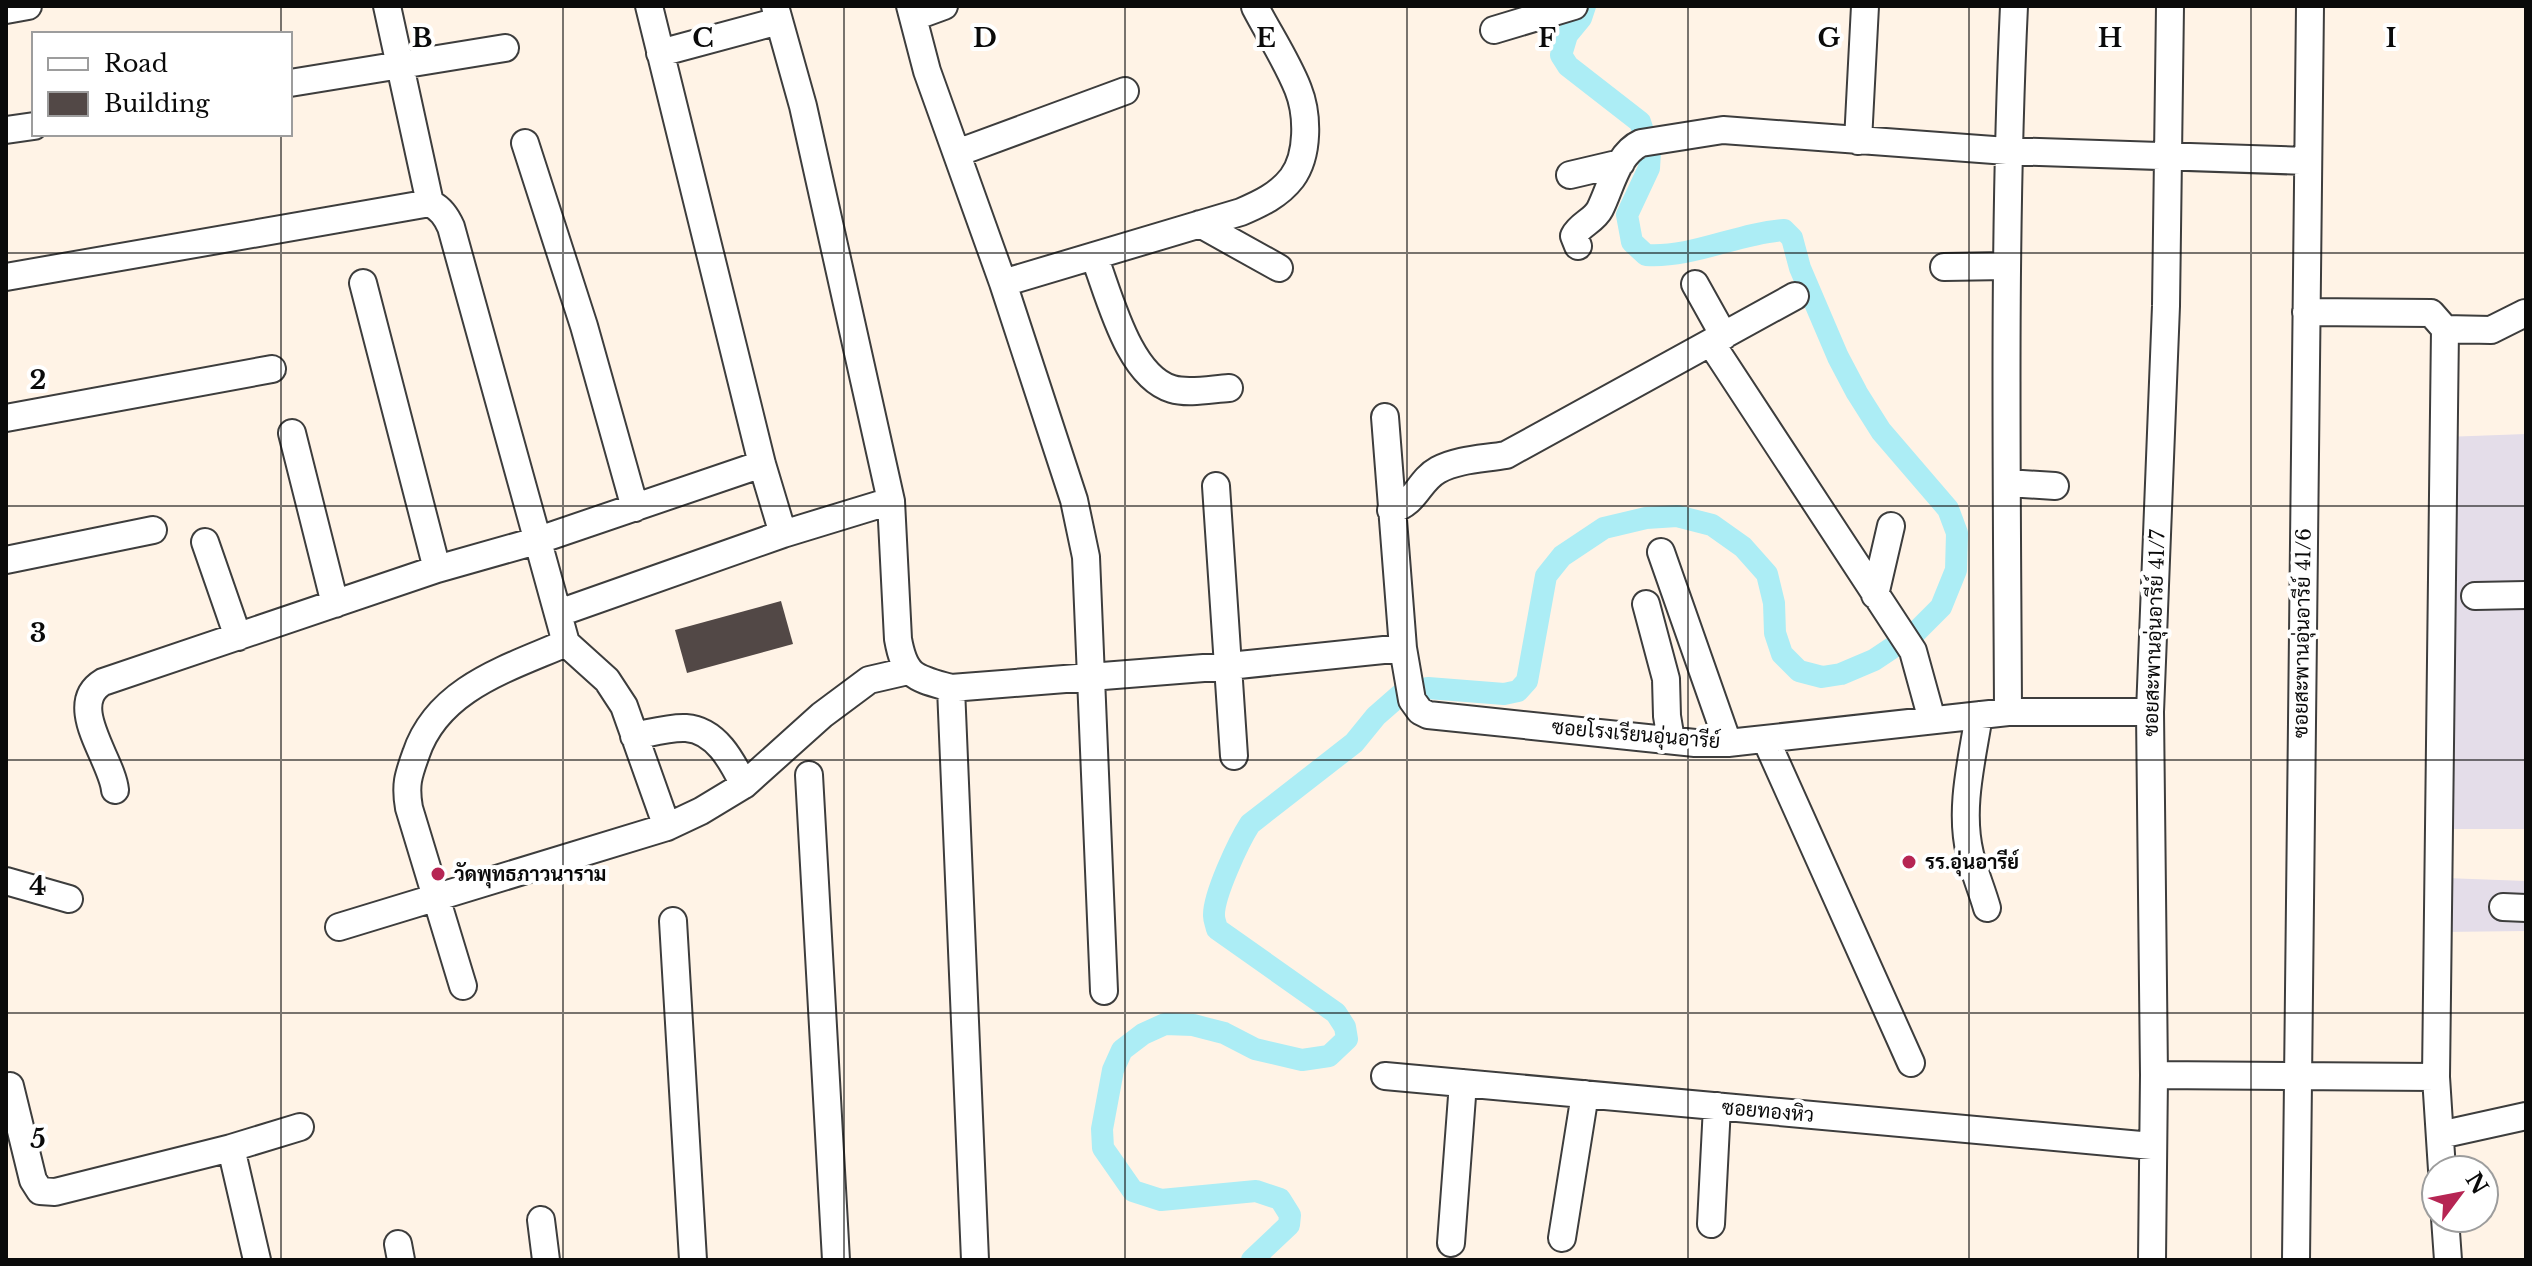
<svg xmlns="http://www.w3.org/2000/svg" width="2532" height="1266" font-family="'Libre Baskerville',Sarabun,serif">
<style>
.industrial{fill:#e4dde9}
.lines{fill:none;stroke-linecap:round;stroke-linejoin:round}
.canal{stroke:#acedf5;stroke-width:22}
.building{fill:#524846}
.minor-casing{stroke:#3d3d3d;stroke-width:30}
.minor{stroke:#fff;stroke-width:26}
.grid{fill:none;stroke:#0a0a0a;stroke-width:2;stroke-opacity:0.55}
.poi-dot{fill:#b62553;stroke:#fff;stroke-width:3}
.labels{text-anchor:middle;stroke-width:8;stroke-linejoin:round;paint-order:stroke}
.street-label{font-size:20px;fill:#0a0a0a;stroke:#fff}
.poi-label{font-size:20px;font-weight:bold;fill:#0a0a0a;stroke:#fff;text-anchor:start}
.grid-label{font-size:26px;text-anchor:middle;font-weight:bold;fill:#0a0a0a;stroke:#fff;stroke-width:8;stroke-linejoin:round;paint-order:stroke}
</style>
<rect width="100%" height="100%" fill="#fff3e6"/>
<path class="industrial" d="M2526,434V829H2441L2445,437Z
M2445,878L2526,881V931L2441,932Z"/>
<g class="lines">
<path class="canal" d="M1252,1260L1289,1225L1290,1215L1280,1199L1256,1191L1161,1200L1133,1191L1103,1148L1102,1129L1113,1070L1122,1050L1143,1034L1165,1024L1193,1025L1224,1033L1255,1049L1302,1060L1329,1056L1347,1039L1345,1027L1336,1013L1217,929C1216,924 1214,920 1214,916C1213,896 1239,841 1250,824L1354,743L1376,716L1400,695L1428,688L1504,694L1518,691L1527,681L1546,576L1562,556L1604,528L1646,518L1677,516L1712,525L1743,547L1767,574L1774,603L1775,633L1782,654L1799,671L1822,677L1841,674L1874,660L1916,632L1941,607L1956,570L1957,533L1948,509L1881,431L1857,393L1838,357L1800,268L1792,238L1784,230C1738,233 1693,258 1646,255L1632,242L1627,215L1649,168L1650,152L1640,122L1568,66L1561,55L1567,35L1581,18L1585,6"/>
</g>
<path class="building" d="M781,601L793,644L687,673L675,630Z"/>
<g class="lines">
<defs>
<path id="minor" d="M387,6L430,203
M649,6L762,464L783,534
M775,6L803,106L891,501L898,639C905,678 916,678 951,688L1229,666L1403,648
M910,6L927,71L1003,283L1074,500L1086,557L1104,991
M6,10L28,6
M914,17L944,6
M1494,30L1574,6
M660,53L779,21
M290,83L505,48
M6,130L34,126
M1858,141L1865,6
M525,143L584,326L635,508
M957,153L1125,91
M1570,175L1621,163
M1200,224L1279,268
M1578,246L1574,236C1580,224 1594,221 1600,209C1611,187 1617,154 1641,143L1723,130L2007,151L2307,161
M1094,256C1109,294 1128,376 1172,389C1188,394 1212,389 1229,388
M1944,267L2006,266
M6,277L430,203C441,209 446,216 451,227L566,643L607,680L624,706L667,827
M363,283L437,569
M1003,283L1241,212C1260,204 1279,195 1292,178C1309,155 1308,114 1298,89C1287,61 1269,34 1255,7
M1695,284L1724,336
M2306,312L2431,313L2445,329L2436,1077L2442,1170
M2445,329L2491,330L2525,313
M1711,343L1913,651L1932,720
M1385,417L1403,648L1412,700L1420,711L1428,715L1695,743H1728L2008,712H2150
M6,418L272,369
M292,433L335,604
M2007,483L2055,486
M1216,486L1234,756
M1391,510C1417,503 1418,481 1438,470C1458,459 1484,459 1506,455L1795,296
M205,542L238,637
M1661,552L1728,743
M6,560L153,530
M1875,595L1891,526
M2475,596L2526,595
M1646,604L1666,679L1667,716L1671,740
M559,613L783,534L891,501
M951,688L975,1260
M2008,712C2007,477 2003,241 2014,6
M1979,715C1972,760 1959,809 1970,854C1974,872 1982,890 1987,908
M634,736C650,733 670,727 686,728C716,730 732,761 744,785
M1766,740L1911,1063
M809,775L836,1260
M115,790C112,759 65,705 103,682L437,569L536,541L762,464
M6,881L69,899
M2503,907L2526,908
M673,921L693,1260
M339,927L667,827L701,811L744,785L822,715L869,680L908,671
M463,986L409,808C405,785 408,776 416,754C438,688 509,668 566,643
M2154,1075L2436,1077
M1385,1076L2152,1146
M10,1086L33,1180L40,1191L55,1192L231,1148L257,1260
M2440,1135L2526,1116
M231,1148L300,1127
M2445,1218L2448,1260
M541,1220L546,1260
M1711,1224L1717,1106
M1562,1238L1585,1094
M1451,1243L1463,1083
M398,1244L401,1260
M2152,1260L2154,1075L2150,712L2166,306L2170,6
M2296,1260L2310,6"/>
</defs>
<use href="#minor" class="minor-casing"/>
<use href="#minor" class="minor"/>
</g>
<path class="grid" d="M281,6V34M563,6V1260M844,6V1260M1125,6V1260M1407,6V1260M1688,6V1260M1969,6V1260M2251,6V1260M281,134V1260M6,253H2526M6,506H2526M6,760H2526M6,1013H2526"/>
<g class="poi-dot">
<circle cx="1909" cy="862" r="8"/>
<circle cx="438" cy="874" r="8"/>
</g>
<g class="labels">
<g class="street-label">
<text transform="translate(2154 633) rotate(-88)" y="7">ซอยสะพานอุ่นอารีย์ 41/7</text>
<text transform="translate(2302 633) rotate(-89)" y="7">ซอยสะพานอุ่นอารีย์ 41/6</text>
<text transform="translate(1636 734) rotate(5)" y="7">ซอยโรงเรียนอุ่นอารีย์</text>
<text transform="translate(1768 1111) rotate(5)" y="7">ซอยทองหิว</text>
</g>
<g class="poi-label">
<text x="1925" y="869">รร.อุ่นอารีย์</text>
<text x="454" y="881">วัดพุทธภาวนาราม</text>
</g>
</g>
<g class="grid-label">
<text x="422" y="47">B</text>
<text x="703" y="47">C</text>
<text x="985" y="47">D</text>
<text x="1266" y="47">E</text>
<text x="1547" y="47">F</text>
<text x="1829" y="47">G</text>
<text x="2110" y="47">H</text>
<text x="2391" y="47">I</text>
<text x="38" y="389">2</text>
<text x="38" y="642">3</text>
<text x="38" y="895">4</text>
<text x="38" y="1148">5</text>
</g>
<rect width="2532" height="1266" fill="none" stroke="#0a0a0a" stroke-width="16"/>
<rect x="32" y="32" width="260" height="104" fill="#ffffff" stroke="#9d9d9d" stroke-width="2"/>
<rect x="48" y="58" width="40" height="12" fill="#ffffff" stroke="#9d9d9d" stroke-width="2"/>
<text x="104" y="72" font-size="24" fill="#0a0a0a">Road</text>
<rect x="48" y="92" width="40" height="24" fill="#524846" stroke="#9d9d9d" stroke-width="2"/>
<text x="104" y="112" font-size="24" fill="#0a0a0a">Building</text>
<g transform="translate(2460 1194) rotate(58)"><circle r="38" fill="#ffffff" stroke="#9d9d9d" stroke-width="2"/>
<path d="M0-6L14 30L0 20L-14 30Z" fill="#b62553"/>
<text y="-12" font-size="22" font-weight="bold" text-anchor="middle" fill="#0a0a0a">N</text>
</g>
</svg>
